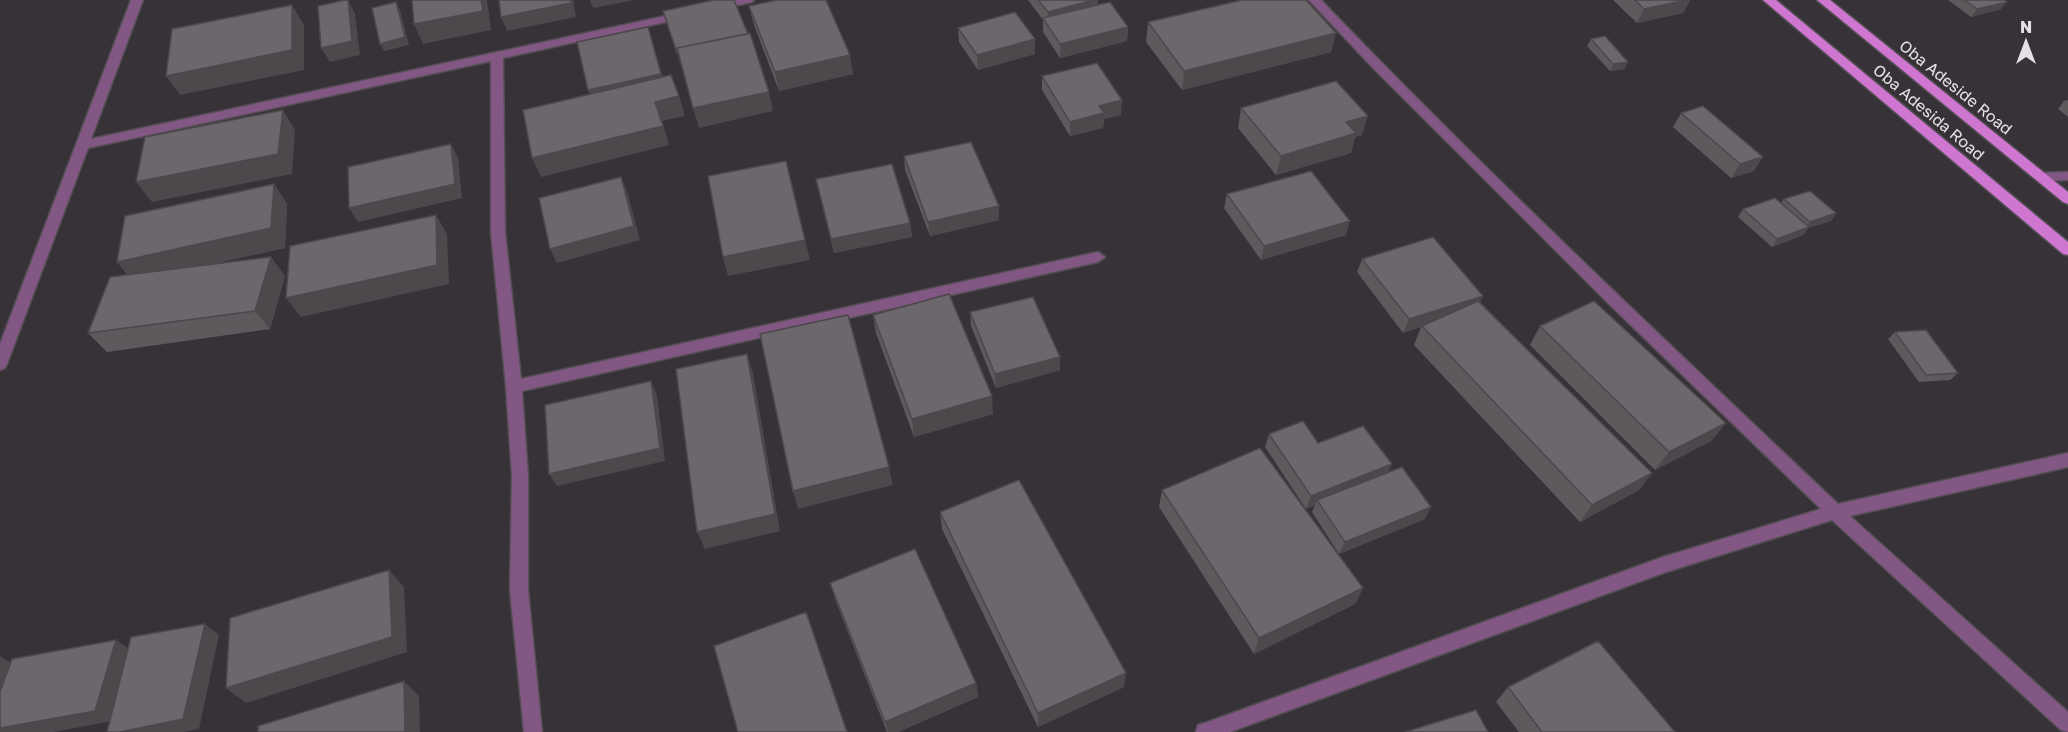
<svg xmlns="http://www.w3.org/2000/svg" width="2068" height="732" font-family="'Golos Text',sans-serif">
<style>
.lines{fill:none;stroke-linecap:round;stroke-linejoin:round}
.minor-casing{stroke:#534e53;stroke-width:3}
.major-casing{stroke:#534e53;stroke-width:3}
.minor{fill:#835783;fill-rule:evenodd}
.major{fill:#cf76d1;fill-rule:evenodd}
.wall{fill:#5d595d}
.shaded-wall{fill:#4c484c}
.building{fill:#6c676c;stroke:#4c484c;stroke-width:1.5}
.labels{text-anchor:middle;stroke-width:4.5;stroke-linejoin:round;paint-order:stroke}
.street-label{font-size:16px;fill:#e4e1e4;stroke:#373237}
</style>
<rect width="100%" height="100%" fill="#373237"/>
<g class="lines">
<defs>
<path id="minor" d="M131,0H143L91,139L684,12L688,13V17L684,18L503,58L505,232L521,379L1098,252L1105,257L1098,262L522,391L528,476V590L542,732H524L510,590L512,476L506,387L491,232V61L88,148L7,364L5,368L0,370V344Z
M732,0H754L752,2L716,10L710,7Z
M1309,0H1321C1488,174 1664,339 1838,504L2068,453V467L1850,516L2068,712V732L2061,730L1832,520L1663,573L1230,732H1196L1198,725L1205,723L1663,557L1821,509L1611,306L1372,67Z
M2068,172V180L2041,181L2034,177L2041,173Z"/>
<path id="major" d="M1763,0H1776L2068,242V255L2063,254Z
M1817,0H1830L2068,192V204L2063,202Z"/>
</defs>
<use href="#minor" class="minor-casing"/>
<use href="#major" class="major-casing"/>
<use href="#minor" class="minor"/>
<use href="#major" class="major"/>
</g>
<path class="wall" d="M1028,0H1098V5L1128,27L1127,41L1060,58L1043,32V20Z
M1613,0H1690L1683,13L1637,23Z
M1948,0H2004L2001,9L1971,17Z
M749,6L853,74L779,91L754,25Z
M1148,22L1331,52L1182,90L1146,42Z
M958,28L1035,54L978,70L959,42Z
M1591,39L1628,62L1624,69L1610,71L1587,46Z
M1042,76L1121,115L1104,119L1103,128L1070,136L1042,90Z
M2068,100V117L2058,109L2064,101Z
M1241,108L1362,135L1355,137L1351,153L1276,175L1238,128Z
M1681,113L1754,171L1731,178L1673,127Z
M904,156L999,206V220L930,236L905,170Z
M816,179L910,223L912,237L834,253Z
M274,184L287,204L285,248L207,265L285,276L270,329L107,352L88,333L128,275L117,262Z
M1227,194L1346,235L1261,260L1224,208Z
M1784,199L1836,213L1831,221L1808,228L1803,235L1772,247L1738,217L1743,209L1781,203Z
M1362,259L1483,296L1480,302L1652,473L1639,490L1580,522L1414,345L1421,327L1403,333L1357,272Z
M970,312L1060,370L996,388L971,326Z
M873,315L993,414L914,437L876,333Z
M1540,326L1726,423L1711,441L1655,470L1530,345Z
M1895,332L1958,373L1950,380L1919,382L1888,339Z
M1269,434L1318,443L1388,472L1425,519L1339,554L1312,512L1315,505L1306,509L1265,447Z
M1162,490L1363,588L1355,604L1254,654L1159,507Z
M940,512L1124,687L1038,727L942,529Z
M830,583L976,683L978,697L898,732H887L835,599Z
M1508,687L1675,732H1519L1496,702Z"/>
<path class="shaded-wall" d="M348,0L355,14L360,55L330,62L321,48Z
M481,0H487L491,30L423,44L414,24Z
M571,0H573L576,17L507,31L501,17Z
M590,0H634L593,8Z
M1094,0H1098L1097,13L1048,27V12Z
M1687,0H1690L1683,13L1637,23L1644,9Z
M396,2L400,10L409,45L384,51L380,44Z
M2007,2L2001,9L1971,17L1977,9Z
M292,5L304,25V70L180,95L166,76Z
M648,27L666,88L593,104L588,90Z
M1128,27L1127,41L1060,58V44Z
M1336,33L1331,52L1182,90L1184,71Z
M1035,39V54L978,70L977,55Z
M752,51L681,67L677,53Z
M850,55L853,74L779,91L775,72Z
M1628,62L1624,69L1610,71L1613,64Z
M769,92L773,111L699,128L693,108Z
M679,96L685,116L662,121L669,145L541,177L532,158L655,102Z
M1122,100L1121,115L1104,119L1103,128L1070,136V122L1099,106Z
M283,110L295,130L292,174L152,202L136,182Z
M1368,116L1362,135L1355,137L1351,153L1276,175L1281,156L1346,122Z
M451,144L458,158L462,198L358,222L349,208Z
M1763,157L1754,171L1731,178L1740,164Z
M621,177L627,191L640,240L557,263L550,249Z
M274,184L287,204L285,248L134,281L117,262Z
M999,206V220L930,236L928,222Z
M1836,213L1831,221L1808,228L1803,235L1772,247L1777,239L1805,229L1810,222Z
M436,215L447,234L449,284L301,317L286,298Z
M1350,221L1346,235L1261,260L1264,246Z
M910,223L912,237L834,253L831,239Z
M805,240L810,260L728,276L723,257Z
M271,257L285,276L270,329L255,311Z
M1483,296L1477,309L1422,326L1421,327L1403,333L1409,319Z
M747,354L753,373L780,531L705,549L697,532Z
M1060,357V370L996,388L995,374Z
M651,381L657,395L665,461L557,486L549,474Z
M992,396L993,414L914,437L912,419Z
M1726,423L1711,441L1655,470L1669,452Z
M1392,464L1386,476L1317,500L1315,505L1306,509L1311,496Z
M889,467L893,485L798,509L793,491Z
M1652,473L1639,490L1580,522L1592,505Z
M1431,507L1425,519L1339,554L1345,542Z
M389,570L404,587L407,652L246,703L226,688Z
M1363,588L1355,604L1254,654L1259,638Z
M205,624L219,635L199,729L184,732H120Z
M116,640L132,651L112,721L54,732H0V728Z
M0,656L17,667L0,706Z
M1126,673L1124,687L1038,727V713Z
M404,681L419,696L420,732H405Z
M976,683L978,697L898,732H888L885,722Z"/>
<path class="building" d="M345,0H348L352,41L321,48L318,6Z
M412,0H481L483,11L414,24Z
M499,0H571V3L501,17Z
M714,0H734L748,34L677,48L678,52L677,53L663,11Z
M777,0H826L850,55L775,72L749,6Z
M1038,0H1094L1048,12Z
M1242,0H1306L1336,33L1184,71L1148,22Z
M1635,0H1687L1644,9Z
M1964,0H2004L2007,2L1977,9Z
M396,2L405,37L380,44L372,8Z
M1110,2L1128,27L1060,44L1043,18Z
M292,5V50L166,76L172,29Z
M1015,12L1035,39L977,55L958,28Z
M648,27L661,74L588,90L577,42Z
M750,33L769,92L693,108L677,48Z
M1605,36L1628,62L1613,64L1591,39Z
M1097,63L1122,100L1099,106L1104,113L1070,122L1042,76Z
M671,75L679,96L655,102L663,126L532,158L523,110Z
M1336,81L1368,116L1346,122L1356,133L1281,156L1241,108Z
M1703,106L1763,157L1740,164L1681,113Z
M283,110L278,154L136,182L145,137Z
M971,142L999,206L928,222L904,156Z
M451,144L455,184L349,208L348,167Z
M786,161L805,240L723,257L708,176Z
M892,164L910,223L831,239L816,179Z
M1311,171L1350,221L1264,246L1227,194Z
M621,177L634,226L550,249L539,198Z
M274,184L271,228L117,262L125,216Z
M1810,191L1836,213L1810,222L1784,199Z
M1775,198L1809,227L1777,239L1743,209Z
M436,215L437,265L286,298L290,246Z
M1433,237L1483,296L1409,319L1362,259Z
M271,257L255,311L88,333L110,277Z
M949,294L992,396L912,419L873,315Z
M1033,297L1060,357L995,374L970,312Z
M1478,301L1652,473L1592,505L1422,326Z
M1594,301L1726,423L1669,452L1540,326Z
M848,315L889,467L793,491L760,334Z
M1926,330L1958,373L1926,375L1895,332Z
M747,354L775,514L697,532L676,369Z
M651,381L660,448L549,474L545,405Z
M1303,421L1318,443L1363,426L1392,464L1311,496L1269,434Z
M1260,448L1363,588L1259,638L1162,490Z
M1402,467L1431,507L1345,542L1317,500Z
M1019,480L1126,673L1038,713L940,512Z
M915,549L976,683L885,722L830,583Z
M389,570L392,637L226,688L230,618Z
M806,612L847,732H738L714,646Z
M205,624L183,719L120,732H107L131,637Z
M116,640L95,711L0,728V692L12,659Z
M1598,641L1675,732H1542L1508,687Z
M404,681L405,732H258V726Z
M1476,710L1488,732H1405Z"/>
<g class="labels">
<g class="street-label">
<text transform="translate(1956 87) rotate(39)" y="6">Oba Adeside Road</text>
<text transform="translate(1929 112) rotate(40)" y="6">Oba Adesida Road</text>
</g>
</g>
<g transform="translate(2026 42)" stroke="#373237" stroke-width="4.5" paint-order="stroke">
<path d="M0-4.5L10 22L0 15L-10 22Z" fill="#e4e1e4"/>
<text y="-9" font-size="16" font-weight="bold" text-anchor="middle" fill="#e4e1e4">N</text>
</g>
</svg>
